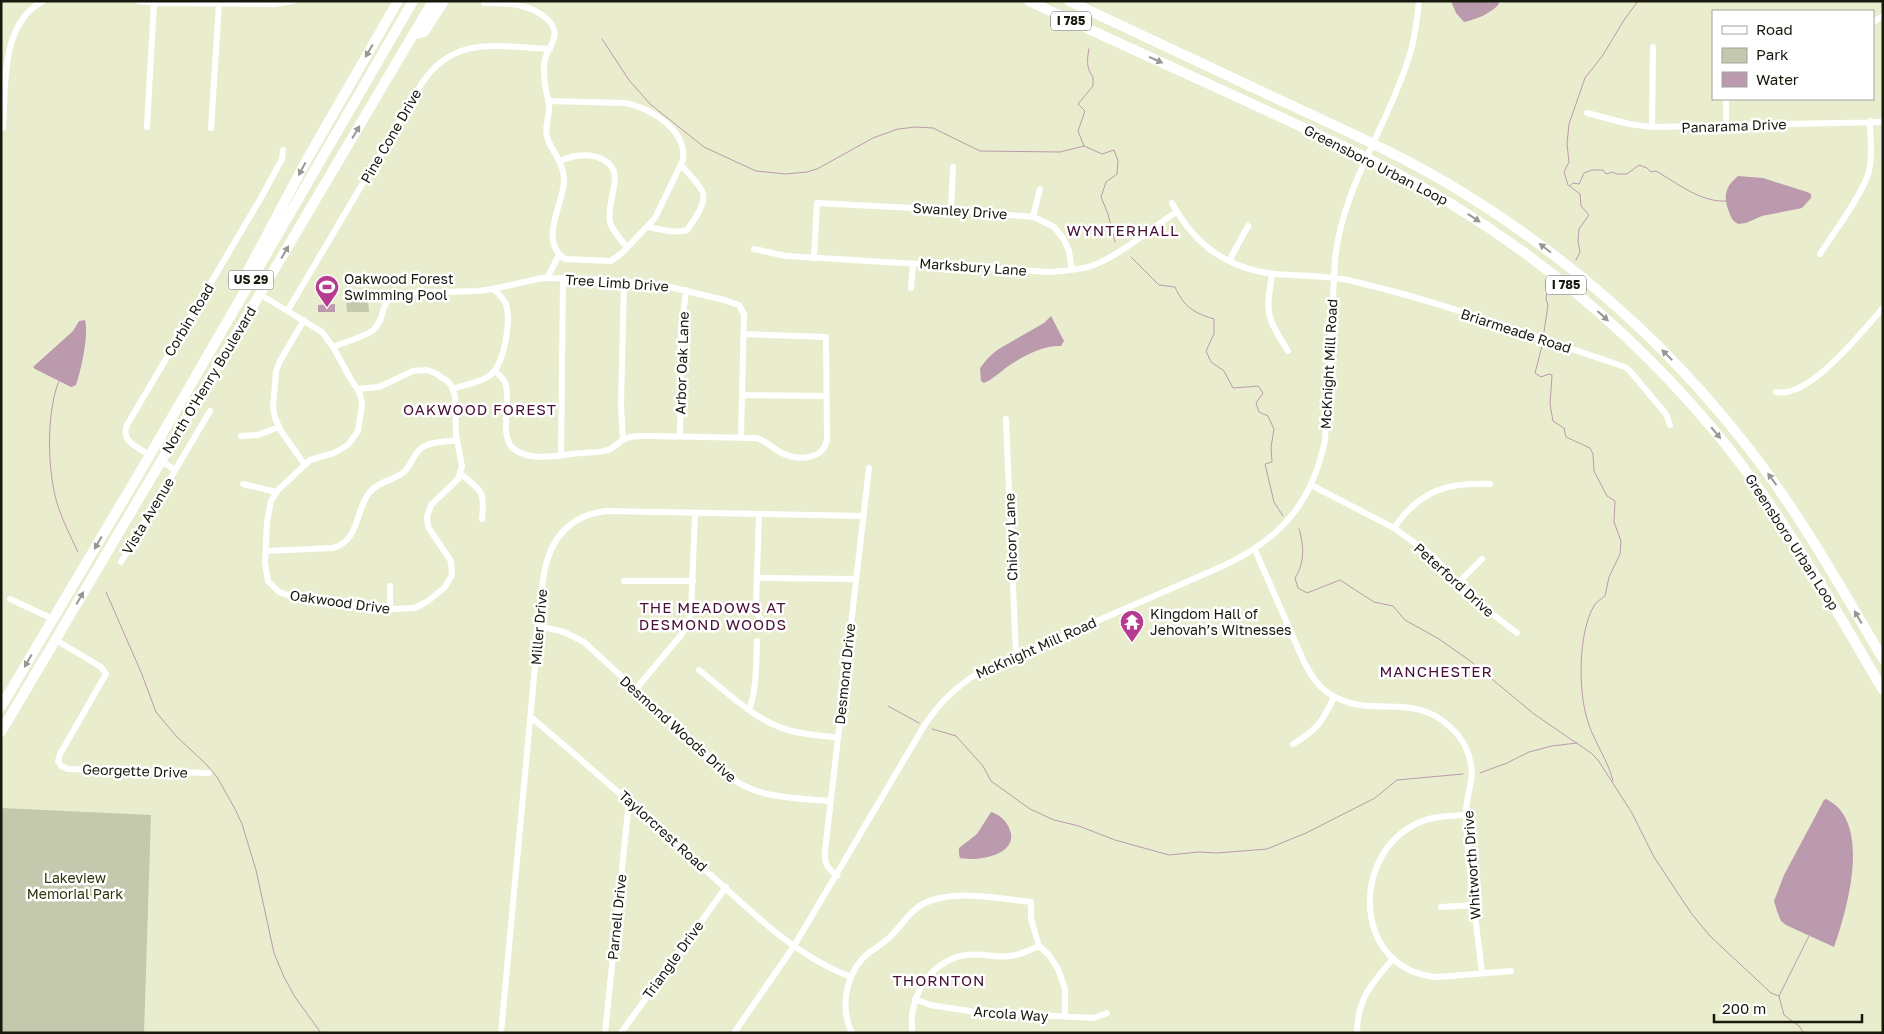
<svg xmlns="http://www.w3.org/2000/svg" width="1884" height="1034" font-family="'Golos Text',sans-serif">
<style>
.green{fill:#c4c8ac}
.water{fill:#bb9aad}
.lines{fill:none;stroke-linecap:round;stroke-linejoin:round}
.stream{stroke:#bb9aad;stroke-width:1}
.minor{stroke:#fff;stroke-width:6}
.highway{stroke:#fff;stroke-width:10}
.oneway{fill:#979892}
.labels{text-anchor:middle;stroke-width:5;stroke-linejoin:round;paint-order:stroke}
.shield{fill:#fff;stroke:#5d5e56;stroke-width:1}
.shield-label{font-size:12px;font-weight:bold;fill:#17190d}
.street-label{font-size:14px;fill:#17190d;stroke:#fff}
.poi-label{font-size:14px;fill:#17190d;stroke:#fff;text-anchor:start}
.park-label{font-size:14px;fill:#303309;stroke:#fff}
.neighbourhood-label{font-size:15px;letter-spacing:1px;fill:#490f38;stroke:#fff}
</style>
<rect width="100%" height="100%" fill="#e9edcd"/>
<path class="green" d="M346,300H368L369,312H347Z
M1,808L151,815L144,1033H1Z"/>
<path class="water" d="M1451,1H1498L1499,4C1492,13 1475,20 1464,22L1456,13Z
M1738,176L1763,178L1807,192L1811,194V198L1802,208L1762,216L1746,223L1738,224C1733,221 1731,218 1729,212C1723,196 1725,187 1738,176Z
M335,304V312H318V305Z
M1051,316L1064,341L1061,346C1042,345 1022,357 1007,367C999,373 993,379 984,383L981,381L980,368L988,358L997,350L1044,323Z
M85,320C89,335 81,371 76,385L71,387L35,369L33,367L73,331L79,321Z
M1826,799C1873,821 1847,910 1834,947L1786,925L1781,921L1777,911L1774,901L1776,896L1784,875L1824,800Z
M991,812C998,814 1003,818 1007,824C1025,853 981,862 960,858L959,854V848L977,834Z"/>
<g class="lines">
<path class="stream" d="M602,39L629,80L650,104L704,147L756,171L786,174L807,172L817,169L873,138L898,129L916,127L933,128L980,151L1060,152L1084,146L1102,154L1114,150L1118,161L1117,174L1106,182L1101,197L1108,214L1115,242
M1084,146L1078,131L1085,111L1078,104L1093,86V77C1086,68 1087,60 1089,49
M1570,186L1573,183L1579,184L1584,173L1592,170H1603L1606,174L1613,172L1616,174H1627L1639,165L1647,168L1651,172L1656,171C1677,183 1701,203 1727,201
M1131,257L1159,285L1175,287C1184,307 1194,313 1214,319V334L1206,351L1211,362L1224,371L1233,388L1258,386L1263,393L1256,403L1259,412L1268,416L1274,429L1271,447L1272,462L1265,464L1274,502L1283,516
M1576,260L1580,252L1578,241L1579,229L1589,215L1581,206L1580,194L1568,185L1564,172L1569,162L1567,144L1569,124L1585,78L1603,55L1624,20L1638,1
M1544,332L1548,305L1546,299L1547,291L1552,285
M1542,346L1535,373L1541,377L1549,374L1552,375L1550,404L1553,421L1564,428L1566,437L1590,448L1593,454L1594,471L1607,496L1615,501L1614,522L1621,541L1620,554L1609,577L1605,596C1601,599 1596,602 1594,606C1578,632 1578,693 1588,722C1594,742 1608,760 1613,781
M59,381C46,412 47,473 58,506C63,522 71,537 78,552
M1299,529C1304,545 1305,563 1295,578L1298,588L1307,593L1340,580L1374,602L1393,606L1405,620L1439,639L1469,660L1534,714L1591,753L1598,760L1632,813L1654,857L1691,913L1710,936L1771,993L1779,996
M106,592L141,672L156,712L176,736L206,764L217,777L234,807L242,824L256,870L274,953L284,977L295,997L321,1033
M888,706L919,723
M932,729L956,736L983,766L991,781L1030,809L1054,820L1079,826L1115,840L1169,855L1199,852L1217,853L1267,849L1306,833L1375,798L1397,780L1463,774
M1480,773L1507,763L1529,752L1552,746L1577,743
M1804,1033L1799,1026L1784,1015L1779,996L1809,936"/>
<path class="minor" d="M138,1L154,3L275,4L293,1
M484,3C506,3 531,3 548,20C565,37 544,48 544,65C544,71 544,78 545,84C545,91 549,99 549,106C550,118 543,128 548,140C554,154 565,165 564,182C563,205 538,241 565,259L611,261L623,252L655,218L683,160C687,130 652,109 626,103L548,101
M1873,22L1883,16
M1587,113L1629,124L1652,127L1883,122
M1726,126V99
M147,127L154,3
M1652,127L1653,47
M3,128C6,85 0,24 43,1
M211,128L219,4
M559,161C571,156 584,153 597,157C631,168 605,199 610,222C612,231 622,240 627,248
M1172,203C1186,229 1206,251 1233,263C1269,279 1297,273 1334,278C1345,279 1357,282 1368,285C1455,306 1540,339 1625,367L1630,371L1666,414L1670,425
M951,210L953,167
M1033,216L1040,189
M647,227C664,229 670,234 687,230C693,221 706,205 703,193C701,186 686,171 681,165
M754,249L786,256L1049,272C1063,271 1078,270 1091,266C1116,258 1154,227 1176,212
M1820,254C1834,232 1863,194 1869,171C1873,155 1870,137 1870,121
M814,258L817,203L951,210L1034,217L1054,227L1063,238L1069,251L1072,270
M1229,261L1248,226
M1272,275C1265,315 1267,317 1288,351
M547,278L559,255
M911,288L913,264
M493,289L542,278L596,279L662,285L724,300L739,305L744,314L741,437
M261,295L322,332L333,347L349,376L360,394L362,405L358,431L348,445L334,453L310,460L278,490L271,501L267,522L265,563L268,581L279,592L293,597L331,599L373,610L415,608L428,601L445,587L452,575L451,561L428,527L427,517L431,505L458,479L462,466L456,435L455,396L451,385L447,381L435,373L427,370L413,371L379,387L357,389
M288,310L422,83C455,34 499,47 550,49
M304,320L280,361L276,371L273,407L275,418L281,431L305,465
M333,347C344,342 365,337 373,330C389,316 375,299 405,293L478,291L493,289C498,293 503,298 506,304C511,320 505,365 489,376C479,383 464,385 452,389
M495,371C498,374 502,377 505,382C512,400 498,437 514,449C532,463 561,454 582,453C590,452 600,453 608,450C615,448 618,442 624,439C632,435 641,436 650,436L756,438C767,441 773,449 784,454C800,461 823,459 827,440L826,337L744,334
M1776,392C1810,399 1862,331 1883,308
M743,395L826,396
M1006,419L1016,656
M241,436L258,435L279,427
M680,436L681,332L686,290
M623,440L621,405L624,281
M150,455C138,447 120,442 127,425L262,196L282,159L283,150
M561,455L563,278
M160,460L175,470
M460,473C482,492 485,490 482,519
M243,484L276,492
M1311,485L1394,528L1434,557L1468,595L1517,633
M759,514L756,605V612L761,619
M1394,528C1419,491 1447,482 1490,484
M1255,550L1304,662C1311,675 1318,687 1330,694C1370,720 1412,691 1449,726C1456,732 1461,738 1465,746C1480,779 1465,788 1466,817C1468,869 1476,921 1482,973
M266,551L333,548C359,541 355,512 369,493C378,481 394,481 405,471C412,464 414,452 423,447C432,441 447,442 457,440
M121,562L210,411
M757,578L855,579
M624,581H693
M1457,584L1482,559
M10,599L53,619
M390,610V586
M539,626L564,632L584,642L734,780C762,799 798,798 830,801
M56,640L101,667L106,674L60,754L58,761L61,766L68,769L209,773
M699,670C727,692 754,720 788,730C804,735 822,735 838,738
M635,690L682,634L691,613L695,513
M749,710C757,688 756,664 757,641
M531,717C585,763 638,809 691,857C740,900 789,954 851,977
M1293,744C1317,730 1323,721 1334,697
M1466,815C1448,816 1429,816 1414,825C1349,859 1355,972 1438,977L1511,971
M837,876C827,868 824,863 825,851L869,468
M1441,907L1474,905
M915,999L930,1005L976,1012L1094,1018L1107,1013
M1357,1031C1358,998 1372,983 1393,959
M501,1033L543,580C548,542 566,516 606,511L863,516
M605,1033L629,801
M621,1033L726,887
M734,1033L794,946L924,726C939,703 956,686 980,672L1223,566C1280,539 1312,504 1325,440L1335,260C1342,187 1388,126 1409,57C1415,39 1417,20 1419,1
M852,1033C840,1009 845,978 863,958C872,949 884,944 893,934C908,918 913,905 936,899C966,891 1001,899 1031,902V919L1039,946L1049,955L1058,969L1065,989V1017
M912,1033C912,1025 911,1017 913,1009C918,983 939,958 967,955C982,953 996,958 1010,956C1020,955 1030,950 1039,946"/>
<path class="highway" d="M1029,1C1111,40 1194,77 1276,115C1336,143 1396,170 1453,205C1551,265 1639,341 1713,429C1780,509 1830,600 1883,690
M1069,1C1141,35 1212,68 1284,102C1344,130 1405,157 1462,192C1569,258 1665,342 1743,441C1797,509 1839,584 1883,659
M414,34L424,32L444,1
M242,282L305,163L398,1
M1,707L150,455L413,1
M1,732C144,488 290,245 433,1"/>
</g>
<defs><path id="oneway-solid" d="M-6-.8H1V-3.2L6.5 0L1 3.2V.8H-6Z" transform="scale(1.25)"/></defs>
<g class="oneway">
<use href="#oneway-solid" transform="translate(369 51) rotate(120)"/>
<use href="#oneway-solid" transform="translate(1156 60) rotate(24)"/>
<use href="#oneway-solid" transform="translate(356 132) rotate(-59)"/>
<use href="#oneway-solid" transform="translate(302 169) rotate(118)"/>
<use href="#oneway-solid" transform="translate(1474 218) rotate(33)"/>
<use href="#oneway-solid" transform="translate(1545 248) rotate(-143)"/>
<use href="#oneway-solid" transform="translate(285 252) rotate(-60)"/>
<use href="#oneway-solid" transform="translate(1603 316) rotate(42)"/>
<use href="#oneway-solid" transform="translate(1667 355) rotate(-135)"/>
<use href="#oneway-solid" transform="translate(1716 433) rotate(50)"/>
<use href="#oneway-solid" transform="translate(1772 479) rotate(-126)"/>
<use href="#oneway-solid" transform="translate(98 543) rotate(120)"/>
<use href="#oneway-solid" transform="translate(80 598) rotate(-61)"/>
<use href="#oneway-solid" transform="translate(1858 617) rotate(-120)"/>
<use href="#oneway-solid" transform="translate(28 661) rotate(120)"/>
</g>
<defs>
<symbol id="stadium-pin" viewBox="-11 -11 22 30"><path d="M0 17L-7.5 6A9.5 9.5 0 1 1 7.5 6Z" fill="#b53c90" stroke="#fff"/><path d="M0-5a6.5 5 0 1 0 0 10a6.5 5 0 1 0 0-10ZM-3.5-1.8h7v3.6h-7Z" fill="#fff"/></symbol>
<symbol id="temple-pin" viewBox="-11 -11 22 30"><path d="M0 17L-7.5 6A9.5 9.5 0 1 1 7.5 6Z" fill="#b53c90" stroke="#fff"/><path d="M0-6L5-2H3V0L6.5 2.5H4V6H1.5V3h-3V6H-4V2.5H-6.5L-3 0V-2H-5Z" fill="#fff"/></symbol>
</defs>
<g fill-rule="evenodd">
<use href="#stadium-pin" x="313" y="273" width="28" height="38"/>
<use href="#temple-pin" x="1118" y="608" width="28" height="38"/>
</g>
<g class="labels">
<g class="shield">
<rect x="1051" y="11.5" width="40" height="19" rx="4"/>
<rect x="228.5" y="270.5" width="45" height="19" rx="4"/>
<rect x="1546" y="275.5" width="40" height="19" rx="4"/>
</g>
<g class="shield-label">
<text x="1071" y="25">I 785</text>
<text x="251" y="284">US 29</text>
<text x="1566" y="289">I 785</text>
</g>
<g class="street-label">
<text transform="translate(1734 126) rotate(-2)" y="5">Panarama Drive</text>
<text transform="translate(391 136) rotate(-60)" y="5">Pine Cone Drive</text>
<text transform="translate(1376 165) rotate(27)" y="5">Greensboro Urban Loop</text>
<text transform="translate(960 211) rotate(4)" y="5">Swanley Drive</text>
<text transform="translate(973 267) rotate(4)" y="5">Marksbury Lane</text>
<text transform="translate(617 283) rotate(4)" y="5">Tree Limb Drive</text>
<text transform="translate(189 320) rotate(-59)" y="5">Corbin Road</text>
<text transform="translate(1516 331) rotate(18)" y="5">Briarmeade Road</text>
<text transform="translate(682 363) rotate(-88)" y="5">Arbor Oak Lane</text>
<text transform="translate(1329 364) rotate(-87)" y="5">McKnight Mill Road</text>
<text transform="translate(209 380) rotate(-59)" y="5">North O'Henry Boulevard</text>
<text transform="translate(148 516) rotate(-59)" y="5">Vista Avenue</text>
<text transform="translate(1011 537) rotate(-92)" y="5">Chicory Lane</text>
<text transform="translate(1792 542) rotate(57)" y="5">Greensboro Urban Loop</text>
<text transform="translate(1454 580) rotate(42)" y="5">Peterford Drive</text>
<text transform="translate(340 602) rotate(8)" y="5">Oakwood Drive</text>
<text transform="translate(539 627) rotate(-85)" y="5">Miller Drive</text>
<text transform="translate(1036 648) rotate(-24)" y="5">McKnight Mill Road</text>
<text transform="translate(845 674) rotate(-84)" y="5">Desmond Drive</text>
<text transform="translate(678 729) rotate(42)" y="5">Desmond Woods Drive</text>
<text transform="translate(135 771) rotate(2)" y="5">Georgette Drive</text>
<text transform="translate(663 831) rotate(42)" y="5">Taylorcrest Road</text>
<text transform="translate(1472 865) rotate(-94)" y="5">Whitworth Drive</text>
<text transform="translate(617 917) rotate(-84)" y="5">Parnell Drive</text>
<text transform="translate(673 960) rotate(-54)" y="5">Triangle Drive</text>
<text transform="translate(1011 1014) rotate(4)" y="5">Arcola Way</text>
</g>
<g class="poi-label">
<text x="344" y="284">Oakwood Forest<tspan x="344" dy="16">Swimming Pool</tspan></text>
<text x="1150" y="619">Kingdom Hall of<tspan x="1150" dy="16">Jehovah’s Witnesses</tspan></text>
</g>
<g class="park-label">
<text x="75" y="883">Lakeview<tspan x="75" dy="16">Memorial Park</tspan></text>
</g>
<g class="neighbourhood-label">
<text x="1123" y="236">WYNTERHALL</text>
<text x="480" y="415">OAKWOOD FOREST</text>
<text x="713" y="613">THE MEADOWS AT<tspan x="713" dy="17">DESMOND WOODS</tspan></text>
<text x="1436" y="677">MANCHESTER</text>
<text x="939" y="986">THORNTON</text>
</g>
</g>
<rect width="1884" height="1034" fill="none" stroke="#17190d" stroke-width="5"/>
<rect x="1712" y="10" width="162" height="90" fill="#ffffff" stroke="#a2a39e"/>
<rect x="1722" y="26" width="25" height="8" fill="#ffffff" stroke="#a2a39e"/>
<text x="1756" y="35" font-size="15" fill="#17190d">Road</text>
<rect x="1722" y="48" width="25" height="15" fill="#c4c8ac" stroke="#a2a39e"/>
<text x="1756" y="60" font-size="15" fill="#17190d">Park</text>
<rect x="1722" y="72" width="25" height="15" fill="#bb9aad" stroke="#a2a39e"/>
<text x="1756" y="85" font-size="15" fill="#17190d">Water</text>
<path d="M1714 1014v8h148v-8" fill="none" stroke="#17190d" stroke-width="2.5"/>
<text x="1722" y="1014" font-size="15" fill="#17190d" stroke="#ffffff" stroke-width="4" paint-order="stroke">200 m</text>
</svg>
